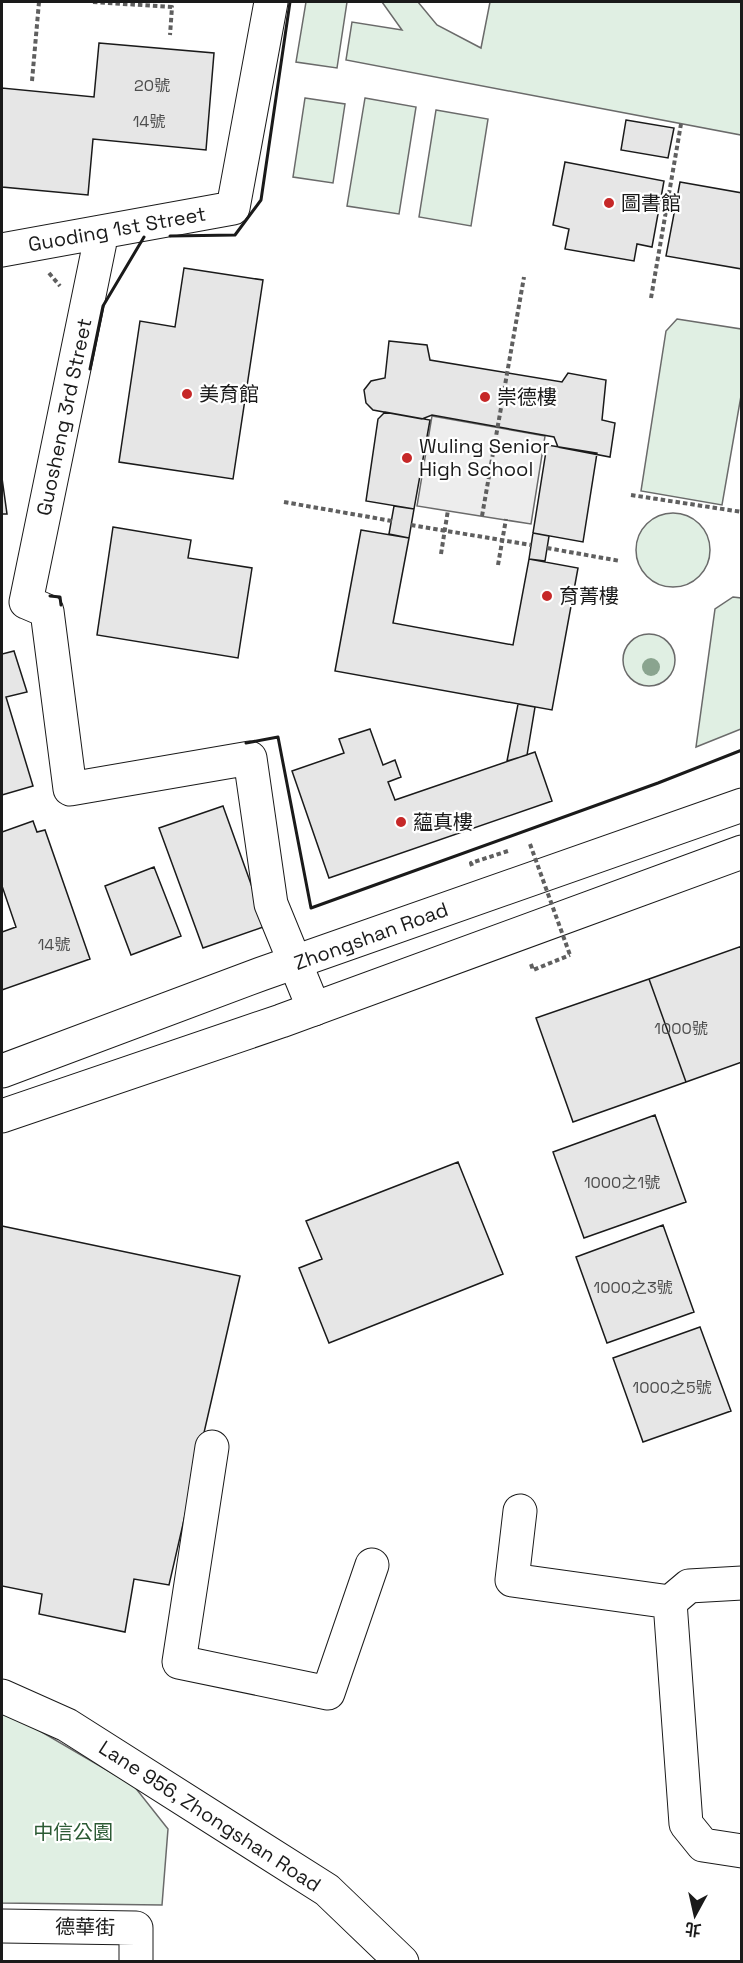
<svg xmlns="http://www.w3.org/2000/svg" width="743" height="1963" font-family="'Space Grotesk','Noto Sans TC',sans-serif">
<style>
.green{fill:#e0efe3;stroke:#6a6a6a;stroke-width:1.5}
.parking{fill:#ededed;stroke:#6a6a6a;stroke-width:1.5}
.building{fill:#e6e6e6;stroke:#1a1a1a;stroke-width:1.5}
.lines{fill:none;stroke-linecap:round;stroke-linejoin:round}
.minor-casing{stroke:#1a1a1a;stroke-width:35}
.major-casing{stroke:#1a1a1a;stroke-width:35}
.path{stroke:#5f5f5f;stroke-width:4;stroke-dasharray:4.5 3;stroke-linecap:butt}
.minor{stroke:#fff;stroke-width:33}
.major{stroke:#fff;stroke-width:33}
.path-bridge{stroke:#5f5f5f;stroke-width:4;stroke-dasharray:4.5 3;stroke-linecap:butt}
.wall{stroke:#1a1a1a;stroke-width:3}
.tree{fill:#8aa48f}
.poi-dot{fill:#c62828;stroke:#fff;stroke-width:2}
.labels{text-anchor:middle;stroke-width:4.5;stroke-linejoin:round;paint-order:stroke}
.number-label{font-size:16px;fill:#4d4d4d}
.poi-label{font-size:20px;fill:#1a1a1a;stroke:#fff;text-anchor:start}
.street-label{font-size:20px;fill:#1a1a1a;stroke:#fff}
.park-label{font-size:20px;fill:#2b5a34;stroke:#fff}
</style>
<rect width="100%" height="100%" fill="#fff"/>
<path class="green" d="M306,2H347L337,68L296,62Z
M382,2H418L437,25L481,48L490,2H741V135L346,60L352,22L402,30Z
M305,98L345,104L333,183L293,177Z
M365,98L416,107L399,214L347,206Z
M436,110L488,119L471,226L419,217Z
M677,319L741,329V396L722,505L641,491L666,331Z
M636 550a37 37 0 1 1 74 0a37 37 0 1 1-74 0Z
M733,597L741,598V729L696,747L715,609Z
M623 660a26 26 0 1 1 52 0a26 26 0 1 1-52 0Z
M2,1714H11L134,1786L168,1829L162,1905L2,1903Z"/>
<path class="parking" d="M432,416L545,436L531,524L417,506Z"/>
<path class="building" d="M99,43L214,53L206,150L93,139L88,195L2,187V88L94,97Z
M626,120L674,128L668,158L621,150Z
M565,162L664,181L652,247L637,244L634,261L565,249L569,229L553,225Z
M680,182L742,193V269L666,256Z
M184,268L263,280L233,479L119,462L140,321L175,327Z
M389,341L427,345L430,360L562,382L568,373L606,380L602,420L615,423L610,457L558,447L554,437L432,415L422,419L373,410L366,403L364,390L371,381L385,378Z
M385,412L430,420L414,509L366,501L378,419Z
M547,445L597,453L583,542L533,533Z
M2,478L7,514H2Z
M394,506L414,509L409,538L389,534Z
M113,527L191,540L188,558L252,568L238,658L97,635Z
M361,530L409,538L393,623L513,645L529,559L578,568L552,710L335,671Z
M533,533L549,536L545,561L529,559Z
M14,651L27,692L6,697L33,786L2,795V654Z
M518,704L535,707L527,755L507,761Z
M370,729L383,765L395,760L401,777L388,782L395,800L535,752L552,801L329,878L292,771L344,753L339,739Z
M223,806L266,926L203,948L159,828Z
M33,821L37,832L45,830L90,959L2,990V932L16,927L2,886V832Z
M154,867L181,936L131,955L105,886Z
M742,946V1062L686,1082L649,979Z
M649,979L686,1082L573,1122L536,1018Z
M655,1115L686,1202L584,1238L553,1152Z
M458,1162L503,1274L329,1343L299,1268L322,1259L306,1221Z
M663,1225L694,1312L607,1343L576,1257Z
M2,1226L240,1276L169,1585L134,1579L125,1632L39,1614L42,1594L2,1586Z
M700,1327L731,1411L643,1442L613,1358Z"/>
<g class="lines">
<defs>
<path id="minor" d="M2,250L233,208L271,2
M26,602L47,611L70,789L250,758L271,904L314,1009
M26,602L102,232
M212,1447L179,1662L328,1693L372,1565
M520,1511L512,1580L670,1602L689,1586L742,1583
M670,1602L686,1824L703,1845L742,1851
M2,1696L67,1725L327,1890L402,1962
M2,1926L136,1928V1962"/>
<path id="major" d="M2,1071L261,974L742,805
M2,1116L281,1021L742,852"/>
</defs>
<use href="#minor" class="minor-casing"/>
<use href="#major" class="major-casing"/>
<path class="path" d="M93,2L172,7L170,35
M32,81L39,2
M49,273L60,286
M651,298L681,124
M631,495L742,512
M284,502L392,521
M482,516L524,277
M411,525L531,545
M547,548L620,561
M441,554L448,510
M498,565L506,519
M472,866L471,863L508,851
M531,964L533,970L570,955"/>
<use href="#minor" class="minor"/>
<use href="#major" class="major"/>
<path class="path-bridge" d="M530,844L570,955"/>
<path class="wall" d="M170,236L235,235L261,200L290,2
M90,369L103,306L144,237
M50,596L60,597L61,605
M246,743L278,737L311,908L658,783L742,750"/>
</g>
<circle class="tree" cx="651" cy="667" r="9"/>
<g class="poi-dot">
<circle cx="609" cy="203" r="6"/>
<circle cx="187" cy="394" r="6"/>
<circle cx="485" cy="397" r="6"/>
<circle cx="407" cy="458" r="6"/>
<circle cx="547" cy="596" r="6"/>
<circle cx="401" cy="822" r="6"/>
</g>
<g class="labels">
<g class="number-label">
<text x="152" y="91">20號</text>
<text x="149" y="127">14號</text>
<text x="54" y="950">14號</text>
<text x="681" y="1034">1000號</text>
<text x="622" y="1188">1000之1號</text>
<text x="633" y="1293">1000之3號</text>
<text x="672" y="1393">1000之5號</text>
</g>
<g class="poi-label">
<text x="621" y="210">圖書館</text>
<text x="199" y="401">美育館</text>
<text x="497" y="404">崇德樓</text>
<text x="419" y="453">Wuling Senior<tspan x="419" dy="23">High School</tspan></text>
<text x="559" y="603">育菁樓</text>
<text x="413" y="829">蘊真樓</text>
</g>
<g class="street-label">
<text transform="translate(117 229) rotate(-10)" y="7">Guoding 1st Street</text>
<text transform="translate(64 417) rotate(-78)" y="7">Guosheng 3rd Street</text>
<text transform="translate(371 936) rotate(-20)" y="7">Zhongshan Road</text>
<text transform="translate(210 1816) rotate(33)" y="7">Lane 956, Zhongshan Road</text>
<text transform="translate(85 1927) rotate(1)" y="7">德華街</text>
</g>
<g class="park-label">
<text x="73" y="1839">中信公園</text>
</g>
</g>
<rect width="743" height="1963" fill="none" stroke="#1a1a1a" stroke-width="6"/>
<g transform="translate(695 1915) rotate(188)" stroke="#ffffff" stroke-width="4.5" paint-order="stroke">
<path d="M0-4.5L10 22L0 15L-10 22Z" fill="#1a1a1a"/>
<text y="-9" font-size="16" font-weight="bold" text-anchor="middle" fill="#1a1a1a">北</text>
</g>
</svg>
